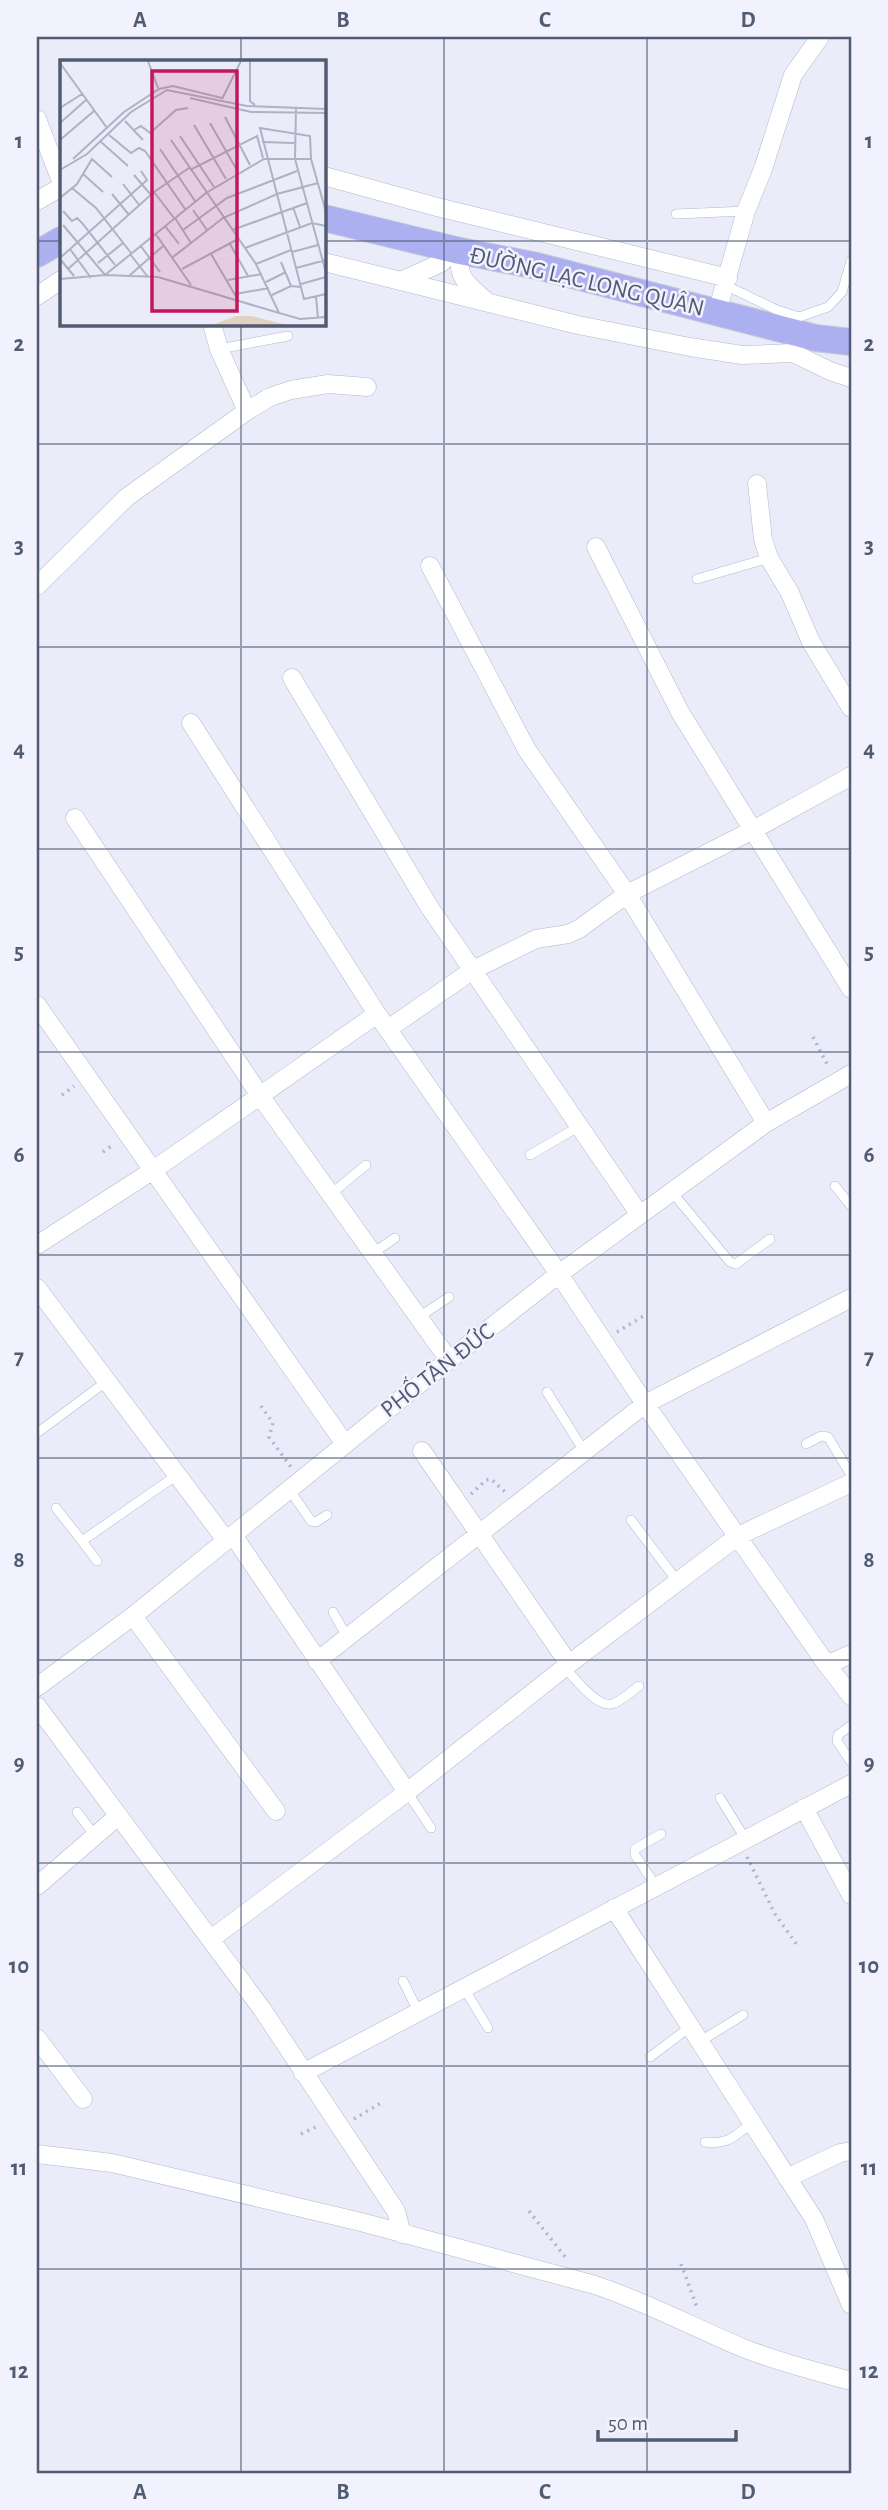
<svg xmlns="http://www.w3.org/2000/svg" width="888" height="2510" font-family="'Alegreya Sans',sans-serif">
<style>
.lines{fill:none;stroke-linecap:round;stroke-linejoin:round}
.lane-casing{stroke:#b2b8cc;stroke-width:10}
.street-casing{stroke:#b2b8cc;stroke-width:19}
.primary-casing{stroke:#c7cbd2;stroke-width:28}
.path{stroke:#a9b5d2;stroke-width:3.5;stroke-dasharray:2 5;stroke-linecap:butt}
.lane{stroke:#fff;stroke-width:9}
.street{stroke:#fff;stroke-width:18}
.primary{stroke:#acb0f1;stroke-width:26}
.grid{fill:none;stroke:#515c73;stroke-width:2;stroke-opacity:0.55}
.labels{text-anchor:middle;stroke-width:5;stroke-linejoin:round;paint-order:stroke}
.street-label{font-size:24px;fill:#515c73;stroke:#f1f2fd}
.inset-road{fill:none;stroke:#adb2c4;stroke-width:2}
.view{fill:#c2185b;fill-opacity:0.15;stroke:#c2185b;stroke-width:3.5}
.inset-edge{fill:none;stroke:#515c73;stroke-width:3.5}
.neatline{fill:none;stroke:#515c73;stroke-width:2.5}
.grid-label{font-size:23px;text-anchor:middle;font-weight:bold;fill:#515c73}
</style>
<rect width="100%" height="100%" fill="#ebecfa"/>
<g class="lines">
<defs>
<path id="lane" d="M676,214L746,211
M725,285L777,310L799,317L828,307L842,292L851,261
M219,349L288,336
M697,579L769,558
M530,1155L578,1127
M835,1186L851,1206
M672,1192L730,1262L736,1264L770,1239
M331,1194L366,1165
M373,1253L395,1238
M419,1317L449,1297
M547,1392L584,1451
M37,1433L107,1381
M806,1444L821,1436L828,1437L851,1475
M289,1489L311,1521L316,1522L327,1515
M56,1508L82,1541L177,1475
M631,1520L678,1582
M82,1541L97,1561
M333,1612L347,1637
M565,1668C574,1677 597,1708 612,1704C620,1702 632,1691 639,1686
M850,1726L838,1735L837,1741L851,1762
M407,1792L431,1828
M720,1798L746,1840
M77,1812L95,1836
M656,1886L635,1855V1849L661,1834
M403,1981L418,2011
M464,1988L488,2028
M699,2042L743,2015
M650,2057L690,2027
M705,2142C729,2145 734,2136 752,2123"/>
<path id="street" d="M37,119L61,181
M324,176L437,207L728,278
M37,201L61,187
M460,251C457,279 466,283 486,301
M324,262L578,325L690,347L742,355L793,353L830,371L851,378
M403,280L441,263L454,249
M37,296L61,280
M717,312L746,211L763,169L793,75L820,37
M212,324L219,349L247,411
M757,484L763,539L769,558L790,593L811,642L851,708
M596,547L680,712L851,989
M430,566L527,750L627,894L766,1123
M37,586L127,497L247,411L270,397L291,390L328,384L367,387
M292,678L430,908L640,1215
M191,723L377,1014L559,1274L645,1404L827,1665L851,1696
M75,818L261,1097L449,1360
M37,1005L345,1444
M388,1029L473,970L536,939L568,934L579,929L627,894L753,830L851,776
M37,1245L152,1171L377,1014
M37,1288L226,1540
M422,1451L569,1664
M233,1535L407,1792
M133,1616L276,1811
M317,1661L645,1404L851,1298
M827,1665L851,1654
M37,1687L133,1616L449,1360L559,1274L766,1123L851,1074
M37,1706L262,2009L390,2202L396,2211L402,2234
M804,1808L851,1895
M37,1886L117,1817
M614,1908L814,2219L851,2305
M211,1939L407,1792L569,1664L738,1536L851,1483
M37,2038L83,2099
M303,2073L851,1784
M37,2154L112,2163L361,2222L595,2285C646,2302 693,2327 743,2348C778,2362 815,2371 851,2381
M787,2178L840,2153L851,2151"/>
<path id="primary" d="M324,218L460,251L537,266L816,338L851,342
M37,254L61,240"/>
</defs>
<use href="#lane" class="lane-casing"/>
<use href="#street" class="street-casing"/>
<use href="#primary" class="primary-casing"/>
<path class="path" d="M813,1037L829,1068
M62,1095L74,1086
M103,1152L114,1144
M617,1332L647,1314
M261,1406L273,1423L269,1437L291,1467
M471,1494L486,1480L491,1479L505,1492
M747,1857L775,1914L797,1945
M354,2119L381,2103
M301,2134L320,2125
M529,2211L566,2258
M681,2264L698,2310"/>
<use href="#lane" class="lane"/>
<use href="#street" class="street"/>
<use href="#primary" class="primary"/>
</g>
<path class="grid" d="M241,37V61M444,37V2473M647,37V2473M37,241H61M324,241H851M241,324V2473M37,444H851M37,647H851M37,849H851M37,1052H851M37,1255H851M37,1458H851M37,1660H851M37,1863H851M37,2066H851M37,2269H851"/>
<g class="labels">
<g class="street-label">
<text transform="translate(587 281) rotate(13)" y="8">ĐƯỜNG LẠC LONG QUÂN</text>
<text transform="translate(437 1370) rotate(-38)" y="8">PHỐ TÂN ĐỨC</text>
</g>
</g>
<g transform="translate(60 60)">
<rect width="266" height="266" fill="#ebecfa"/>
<path d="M176,256H191L227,265H152Z" fill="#e2d0c1"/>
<path class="inset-road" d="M88,1L98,28M190,1V41L195,45M0,3L47,68M130,38L191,52L266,53M162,39L181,1M0,48L22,34M236,48L235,99L266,213M165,57L190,105M65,61L83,80M0,63L26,40M150,63L178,112M134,65L166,119M74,70L81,66L90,73L116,50L128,48M49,75L71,93L79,88L85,91L125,149M120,76L154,127M0,80L34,51M111,80L196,204L219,253L240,259L266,257M41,82L68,106M202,82L234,83M100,89L135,141M13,99L64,52L99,29L113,26L162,38M251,99L250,76L200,68L244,239L266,234M0,110L27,94L71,52L107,30L187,46L266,49M130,110L197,76L203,98M23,114L43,132M74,115L91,135M63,124L80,146M12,128L36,148L71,193M94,132L114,158M52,134L69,155M0,138L17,124L32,99L52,117M233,147L240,167M133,150L147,170M3,151L12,161L17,158L22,163L55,205M115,158L131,183M3,165L45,215M105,166L119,184M123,170L167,138L237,111M172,170L247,143M95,173L131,225M170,184L188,216M80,185L100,212M185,188L252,163L266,166M10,189L31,218M232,192L258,185M70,194L88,217M151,194L178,240M113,197L163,158L217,134L258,123M0,198L87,120L81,111M0,199L14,216M221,202L231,226M38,203L63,183M196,204L231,190M236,208L266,200M8,209L94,132L129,108M122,209L178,179M45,215L146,133L204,99H251L266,152M69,216L103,186M0,219L45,215L98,217L219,253M168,220L202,214M206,222L226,212M241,224L266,217M175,234L209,228M212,235L231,226L241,227M256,237L258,258"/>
<path class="view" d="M92,11H177V251H92Z"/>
<rect width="266" height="266" class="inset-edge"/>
</g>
<rect width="888" height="2510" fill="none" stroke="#f1f2fd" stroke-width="77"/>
<path d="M598 2430v10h138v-10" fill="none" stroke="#515c73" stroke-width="3.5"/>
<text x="608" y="2430" font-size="21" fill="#515c73" stroke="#f1f2fd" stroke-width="5" paint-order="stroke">50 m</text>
<rect x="38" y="38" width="812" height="2434" class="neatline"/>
<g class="grid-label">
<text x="140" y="27">A</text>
<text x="343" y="27">B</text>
<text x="545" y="27">C</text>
<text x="748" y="27">D</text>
<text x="19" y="148">1</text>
<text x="869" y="148">1</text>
<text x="19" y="351">2</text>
<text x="869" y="351">2</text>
<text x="19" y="553">3</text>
<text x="869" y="553">3</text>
<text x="19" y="756">4</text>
<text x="869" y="756">4</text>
<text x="19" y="959">5</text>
<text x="869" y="959">5</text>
<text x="19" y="1162">6</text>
<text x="869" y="1162">6</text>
<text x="19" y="1364">7</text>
<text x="869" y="1364">7</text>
<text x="19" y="1567">8</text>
<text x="869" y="1567">8</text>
<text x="19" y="1770">9</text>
<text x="869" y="1770">9</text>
<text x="19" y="1973">10</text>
<text x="869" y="1973">10</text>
<text x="19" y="2175">11</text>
<text x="869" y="2175">11</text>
<text x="19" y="2378">12</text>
<text x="869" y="2378">12</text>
<text x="140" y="2499">A</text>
<text x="343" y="2499">B</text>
<text x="545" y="2499">C</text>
<text x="748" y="2499">D</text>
</g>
</svg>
